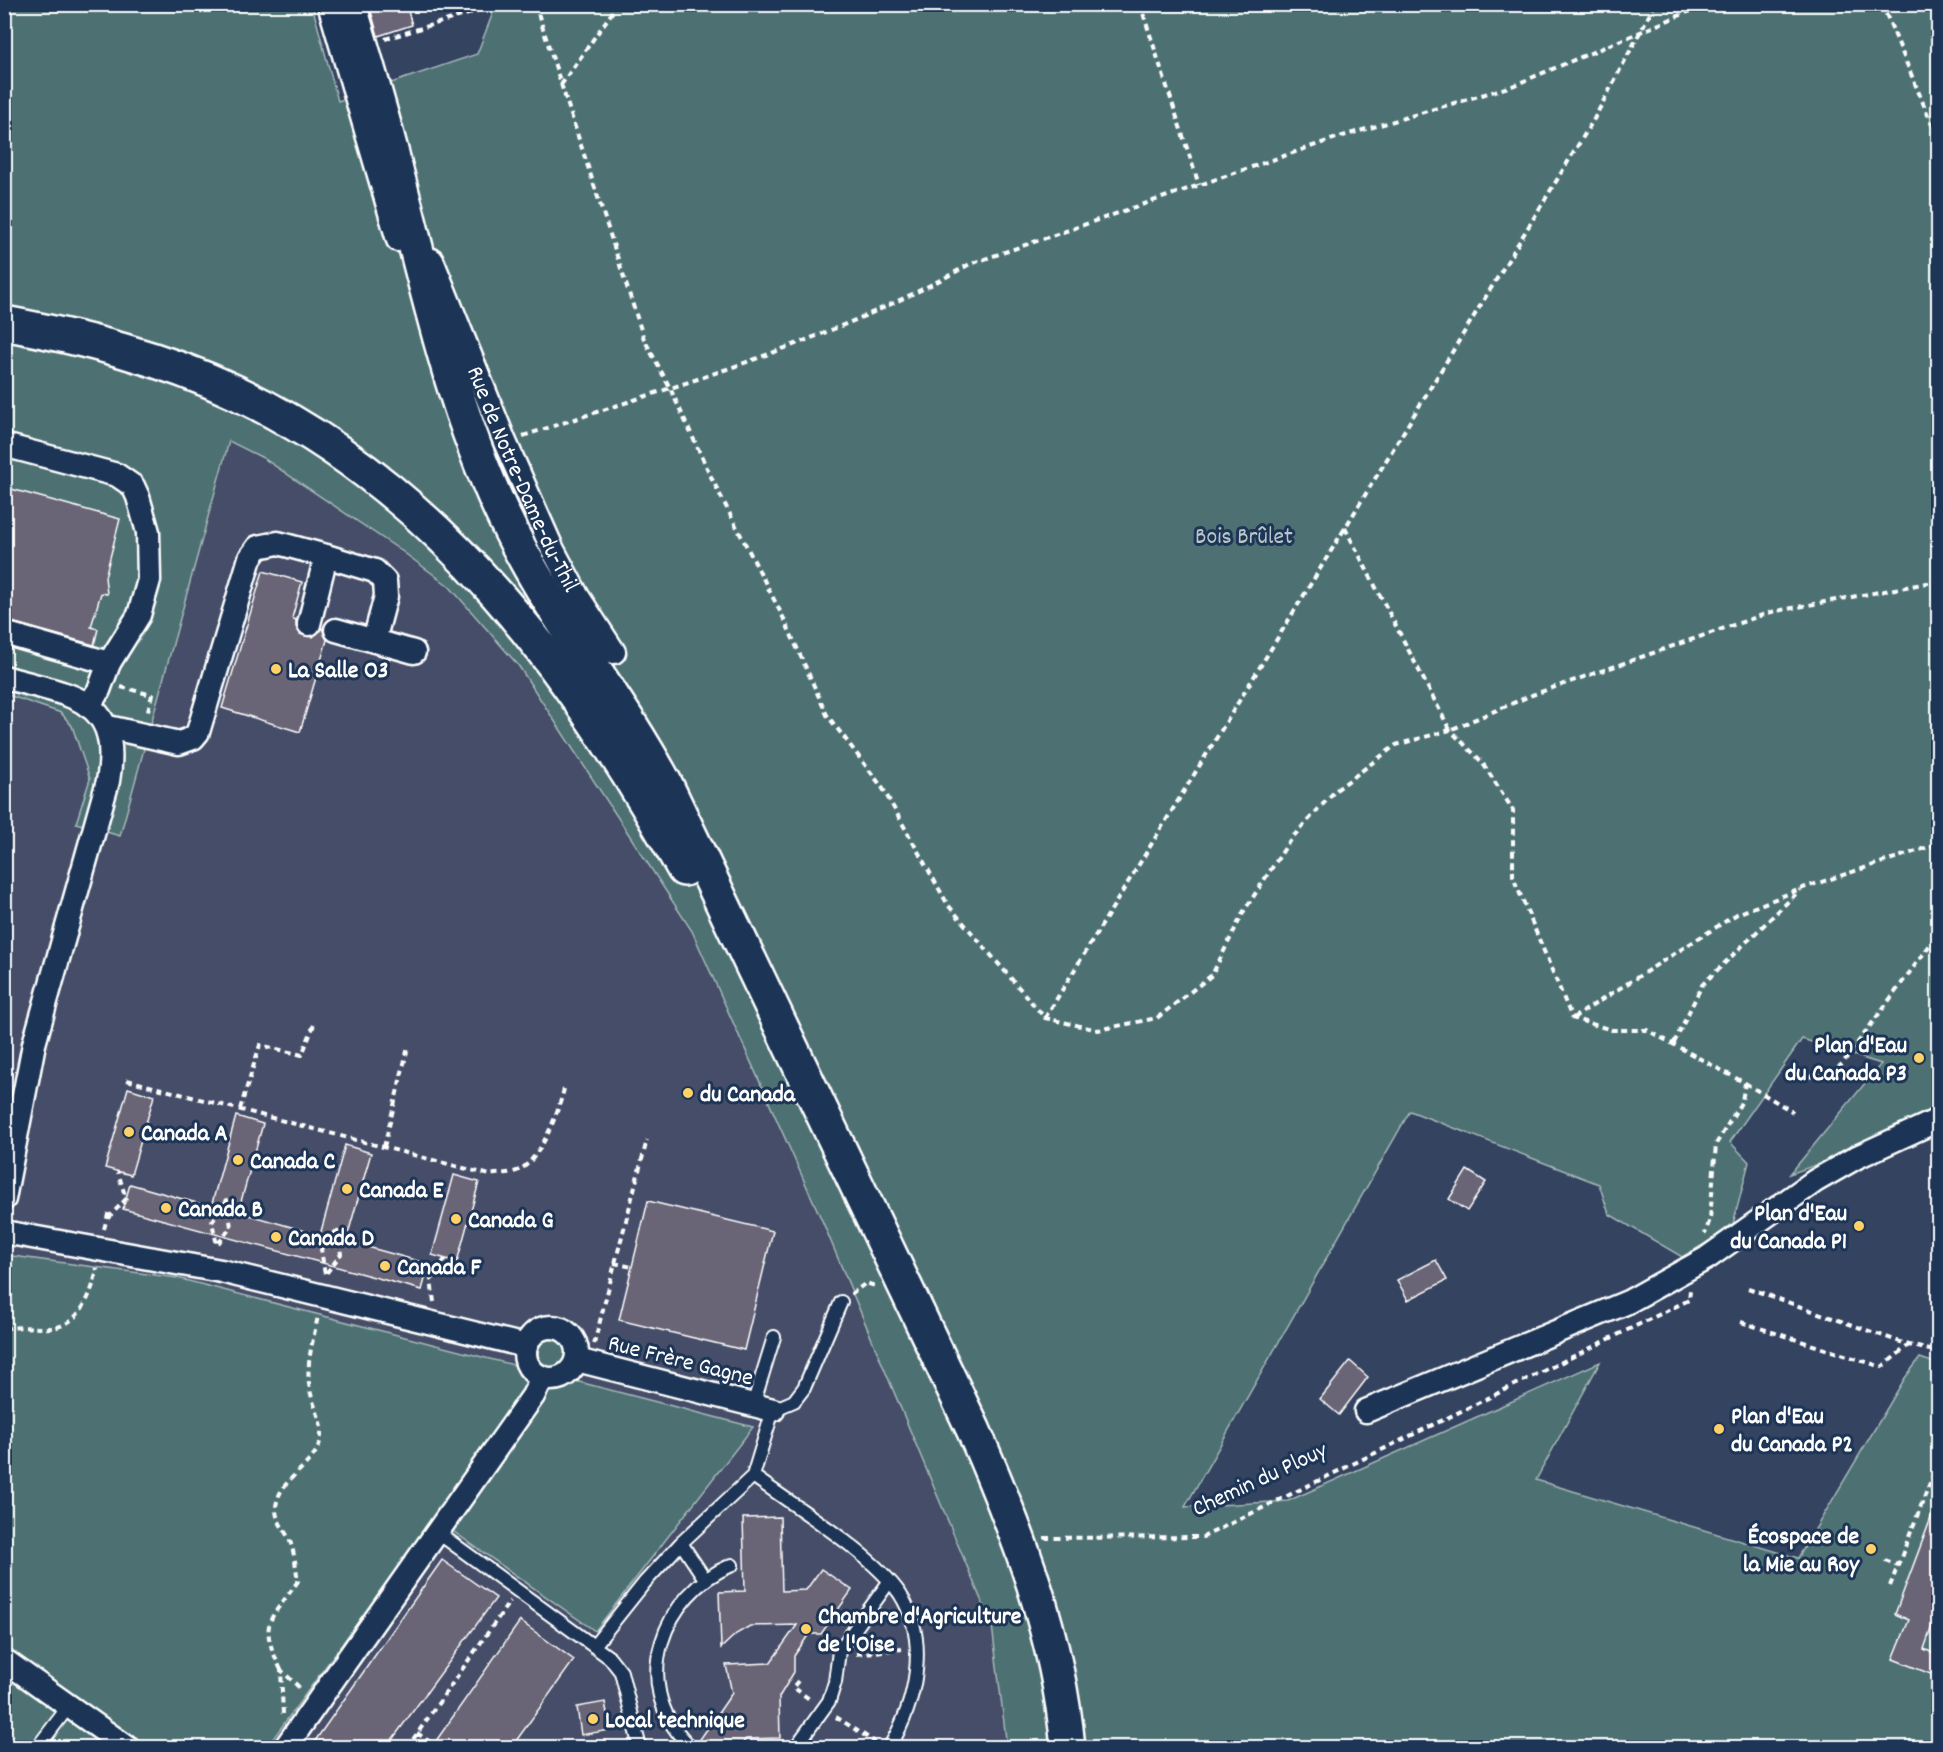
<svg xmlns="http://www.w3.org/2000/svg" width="1943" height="1752" font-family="Dekko,sans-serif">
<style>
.built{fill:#444d67}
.green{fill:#4d7173;stroke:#a6b8b9;stroke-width:1.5}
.building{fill:#6a6576;stroke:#fff;stroke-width:1.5}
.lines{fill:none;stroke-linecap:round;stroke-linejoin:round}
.service-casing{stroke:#fff;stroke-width:16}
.minor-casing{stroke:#fff;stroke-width:27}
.secondary-casing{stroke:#fff;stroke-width:38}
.path{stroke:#fff;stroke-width:4;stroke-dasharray:6 4.5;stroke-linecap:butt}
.service{stroke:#1d3557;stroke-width:12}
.minor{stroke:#1d3557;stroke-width:22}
.secondary{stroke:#1d3557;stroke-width:33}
.poi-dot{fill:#ffd166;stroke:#1d3557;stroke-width:2}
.labels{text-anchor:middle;stroke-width:6;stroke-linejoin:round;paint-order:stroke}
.street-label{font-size:24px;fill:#fff;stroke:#1d3557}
.park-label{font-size:24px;fill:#b8c6c7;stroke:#1d3557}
.poi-label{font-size:24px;font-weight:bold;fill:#fff;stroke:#1d3557;text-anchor:start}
</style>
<rect width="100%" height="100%" fill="#344360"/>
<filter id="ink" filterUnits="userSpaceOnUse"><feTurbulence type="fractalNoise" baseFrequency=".0167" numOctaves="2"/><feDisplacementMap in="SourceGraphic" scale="12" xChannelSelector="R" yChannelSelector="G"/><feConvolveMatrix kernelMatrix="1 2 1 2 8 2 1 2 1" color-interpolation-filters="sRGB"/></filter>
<g filter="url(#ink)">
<path class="built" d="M4,391L229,441L263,458L403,552L449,586L518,665L692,931L824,1225L992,1626L1007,1747H267L434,1518L177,1278L5,1255V694L61,713L72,726L90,779L76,823L120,836Z"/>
<path class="green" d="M4,5H312L338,101L477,54L496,5H1938V1122L1790,1174L1881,1064L1802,1039L1730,1142L1749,1162L1732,1228L1682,1257L1609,1214L1599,1184L1410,1111L1185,1507L1288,1501L1600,1362L1536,1480L1798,1558L1905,1378L1920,1358L1938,1364V1747H1007L992,1626L824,1225L692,931L518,665L449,586L403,552L263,458L229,441L120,836L76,823L90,779L72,726L61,713L5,694Z
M5,1255L177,1278L753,1427L595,1631L434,1518L267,1747L5,1748Z
M538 1353a14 14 0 1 1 28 0a14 14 0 1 1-28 0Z"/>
<path class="building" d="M369,4H406L412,25L378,36Z
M4,487L120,519L105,577L107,594L101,593L91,627L98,629L94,645L4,620Z
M263,571L302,582L292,618L296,620V627L300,634L313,637L322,628L327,640L300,732L222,708Z
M128,1088L154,1096L131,1175L105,1168Z
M236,1116L263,1124L238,1212L320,1235L345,1145L371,1153L346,1241L429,1264L422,1290L123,1209L130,1184L211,1207Z
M1467,1170L1486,1182L1467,1211L1449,1199Z
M454,1175L479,1182L457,1262L432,1255Z
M648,1201L773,1231L744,1350L619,1320Z
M1436,1260L1447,1280L1408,1300L1397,1280Z
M1350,1361L1368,1377L1339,1415L1320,1399Z
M1937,1502L1938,1559L1932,1577L1938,1580V1609L1924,1649L1938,1655V1677L1893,1659L1909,1620L1895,1614Z
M780,1517L782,1591L806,1590L821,1569L852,1590L821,1634H809L794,1656V1672L779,1697L780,1738L746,1739L739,1748H694L732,1693L726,1665L770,1663L797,1625L750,1626L736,1634L721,1648L719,1592L745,1591L743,1518Z
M442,1560L496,1598L386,1748H310Z
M520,1621L574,1660L511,1748H431Z
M605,1702L610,1730L581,1735L577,1707Z"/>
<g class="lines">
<defs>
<path id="service" d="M841,1302L804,1388L794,1401L773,1410L753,1476C794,1506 873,1554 900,1594C930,1641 916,1703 889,1748
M753,1405L774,1337
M437,1532L610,1658L621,1672L640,1748
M705,1579L681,1543L753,1476
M594,1646L645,1582L681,1543
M37,1748L69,1706
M682,1748L686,1742C629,1684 663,1593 732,1565
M795,1748L829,1701L835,1682L839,1651L889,1582"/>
<g id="minor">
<path d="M329,4L398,240"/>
<path id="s1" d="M432,260L505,442L552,548L577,595L614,652"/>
<path d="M4,445L117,475L133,486L138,497L148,532L149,580L139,615L109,663"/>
<path d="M326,556L375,571L385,581L386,596L374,641"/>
<path d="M336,630L414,652"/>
<path d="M4,633L109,663L99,690L88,706"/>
<path d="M4,677C70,696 123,696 108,781L34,1044L4,1199"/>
<path d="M108,727L179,743L193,738L198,732L250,558L258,547L278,543L326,556L309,624"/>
<path d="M4,1232L221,1271L526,1346"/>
<circle cx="551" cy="1353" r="26"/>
<path d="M577,1360L773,1410"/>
<path d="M1366,1411L1628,1302L1707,1258L1815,1181L1857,1157L1938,1120"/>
<path d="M4,1660L128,1748"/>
<path d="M285,1748L533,1396L542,1378"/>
</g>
<path id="secondary" d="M349,4C365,59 382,114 396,170C427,287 451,404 503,515C547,611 616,692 666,785L973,1429C1018,1532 1058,1634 1068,1748
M4,323C83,338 163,358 235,392C442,489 576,675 684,869"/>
</defs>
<use href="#service" class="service-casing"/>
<use href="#minor" class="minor-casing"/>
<use href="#secondary" class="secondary-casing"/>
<path class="path" d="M535,4L644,339L670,388L713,481L785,621L827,715L882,787L948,905L1045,1018L1098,1030L1157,1018L1212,975L1244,911L1290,840L1335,791L1396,745L1450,730L1482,762L1513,810V877L1572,1018L1612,1030H1647L1745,1083L1742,1101L1716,1144L1710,1219L1705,1234
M1140,4L1199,185
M1655,4L1594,119L1345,528L1450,730L1532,695L1771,612L1938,581
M1882,4L1938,139
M385,39L475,12L484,4
M561,85L618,4
M523,436C674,386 831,342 970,264L1336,138L1512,86L1707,4
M121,687L152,695L147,714
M1045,1018L1345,528
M1573,1018L1737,914L1803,888L1938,844
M1674,1043L1702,985L1800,890
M1808,1077L1833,1072L1842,1064L1938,934
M127,1080L490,1175C499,1173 511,1174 519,1170C542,1158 558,1112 564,1089
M1745,1083L1793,1112
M240,1109L260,1045L302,1055L315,1022
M384,1147L408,1047
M227,1200L231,1227L217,1245L212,1222Z
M108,1218L126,1199L118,1172
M104,1229L109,1211
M337,1230L341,1254L325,1275L321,1249Z
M614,1263L632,1267
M1748,1288L1909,1345L1938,1352
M851,1294L866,1283L875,1286
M434,1302L431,1280L445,1259
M1741,1322L1882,1367L1909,1345
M4,1329C21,1325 35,1329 51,1328C80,1326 93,1292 97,1268
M594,1344L647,1140
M1044,1538L1203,1537L1689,1300L1690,1290
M1885,1560L1898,1565
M1890,1586L1938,1462
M856,1654L902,1649
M281,1670C257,1620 270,1622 298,1581C296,1569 295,1556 291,1544C287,1531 275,1522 276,1507C279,1475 321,1465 321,1434C322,1419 314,1408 311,1394C304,1369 313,1341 318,1316
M798,1681L793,1687L812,1701
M283,1714L281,1670L302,1690
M836,1717L875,1742
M417,1733L433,1744L431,1748
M407,1748L510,1601"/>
<use href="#service" class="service"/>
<use href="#minor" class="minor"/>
<use href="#secondary" class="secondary"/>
</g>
</g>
<g class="poi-dot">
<circle cx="276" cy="669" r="6"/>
<circle cx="1919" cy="1058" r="6"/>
<circle cx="688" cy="1093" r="6"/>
<circle cx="129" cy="1132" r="6"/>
<circle cx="238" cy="1160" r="6"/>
<circle cx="347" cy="1189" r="6"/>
<circle cx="166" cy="1208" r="6"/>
<circle cx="456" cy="1219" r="6"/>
<circle cx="1859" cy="1226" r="6"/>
<circle cx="276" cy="1237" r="6"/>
<circle cx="385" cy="1266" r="6"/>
<circle cx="1719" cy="1429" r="6"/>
<circle cx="1871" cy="1549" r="6"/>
<circle cx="806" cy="1629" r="6"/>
<circle cx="593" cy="1719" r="6"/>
</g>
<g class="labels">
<g class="street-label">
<text dy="8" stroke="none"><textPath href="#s1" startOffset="237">Rue de Notre-Dame-du-Thil</textPath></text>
<text transform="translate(681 1359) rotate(14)" y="8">Rue Frère Gagne</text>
<text transform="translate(1259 1478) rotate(-25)" y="8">Chemin du Plouy</text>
</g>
<g class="park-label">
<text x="1244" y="543">Bois Brûlet</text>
</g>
<g class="poi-label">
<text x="288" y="677">La Salle O3</text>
<text x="1907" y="1052" text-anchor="end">Plan d'Eau<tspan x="1907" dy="28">du Canada P3</tspan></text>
<text x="700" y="1101">du Canada</text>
<text x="141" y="1140">Canada A</text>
<text x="250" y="1168">Canada C</text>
<text x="359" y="1197">Canada E</text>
<text x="178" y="1216">Canada B</text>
<text x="1847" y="1220" text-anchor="end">Plan d'Eau<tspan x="1847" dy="28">du Canada P1</tspan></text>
<text x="468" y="1227">Canada G</text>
<text x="288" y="1245">Canada D</text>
<text x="397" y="1274">Canada F</text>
<text x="1731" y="1423">Plan d'Eau<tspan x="1731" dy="28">du Canada P2</tspan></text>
<text x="1859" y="1543" text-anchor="end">Écospace de<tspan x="1859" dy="28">la Mie au Roy</tspan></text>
<text x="818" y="1623">Chambre d'Agriculture<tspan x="818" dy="28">de l'Oise</tspan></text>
<text x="605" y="1727">Local technique</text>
</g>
</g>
<rect width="1943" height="1752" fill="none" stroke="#1d3557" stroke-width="24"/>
<rect x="12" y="12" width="1919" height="1728" fill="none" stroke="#fff" stroke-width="2" filter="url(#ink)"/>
</svg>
